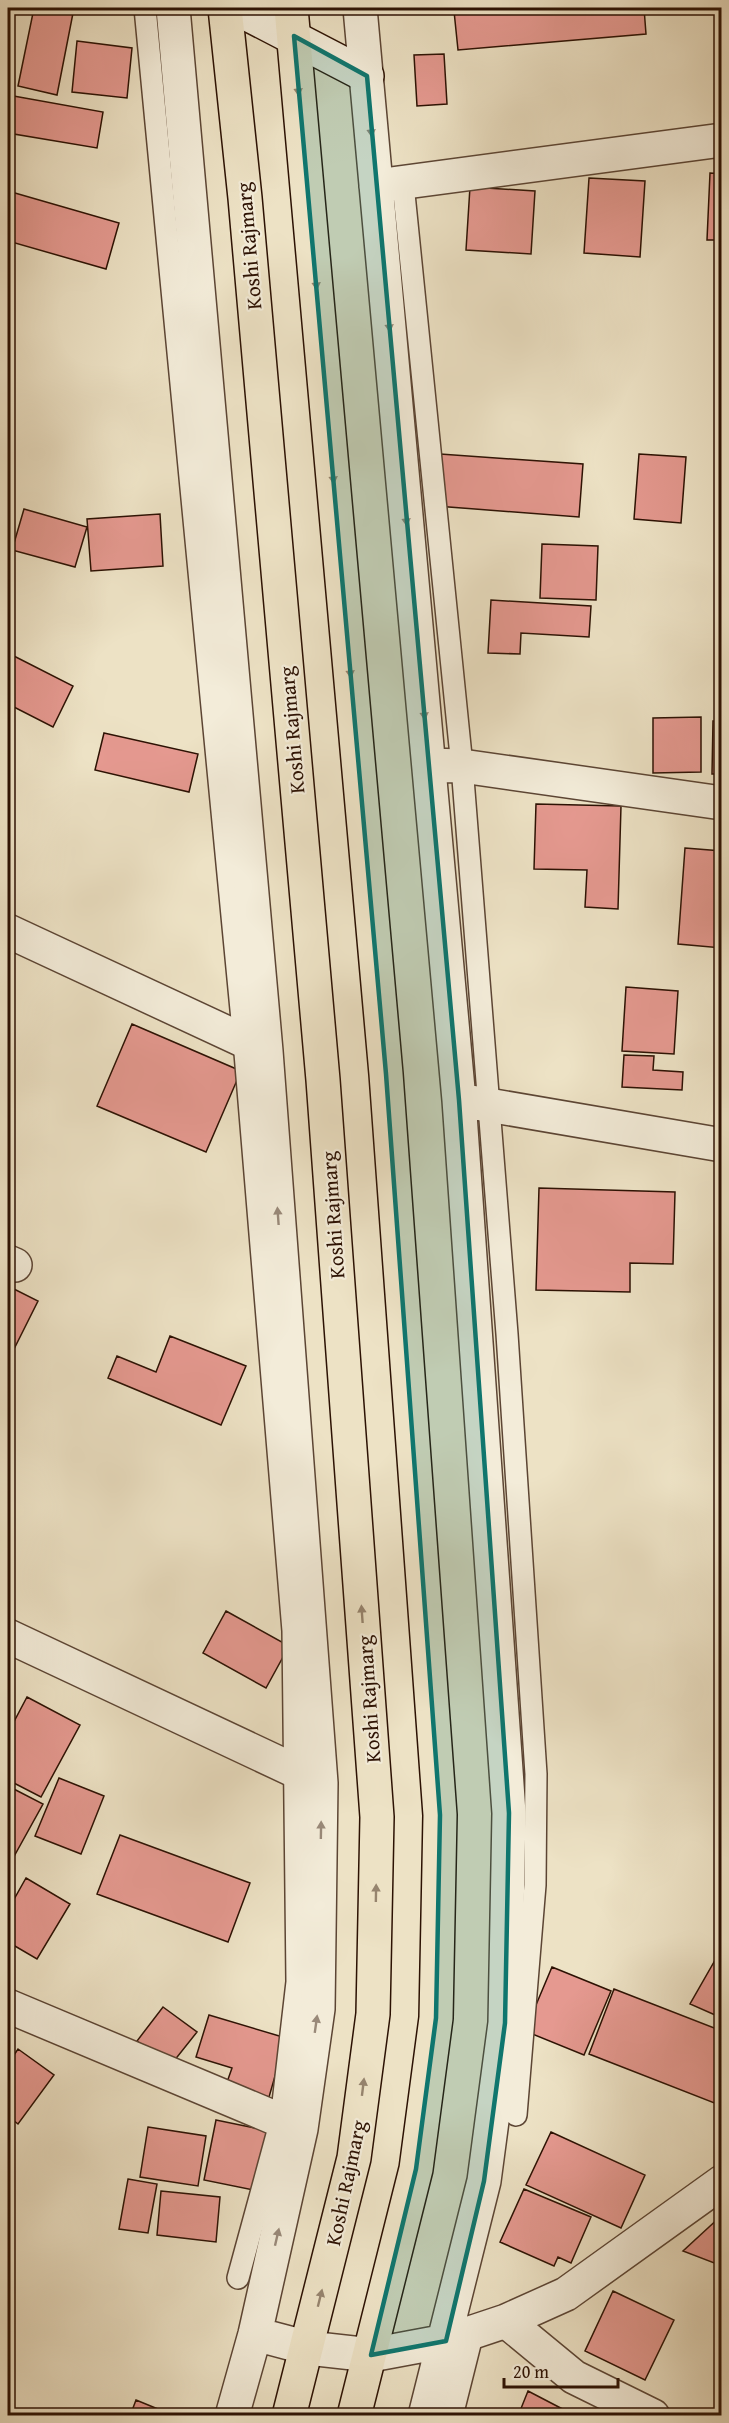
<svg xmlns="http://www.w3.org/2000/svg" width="729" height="2423" font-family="'Gentium Book Plus',serif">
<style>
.building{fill:#e59990;stroke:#2c1103;stroke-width:1.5}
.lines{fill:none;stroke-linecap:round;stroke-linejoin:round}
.lane-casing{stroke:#5c4534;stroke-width:24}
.street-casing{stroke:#5c4534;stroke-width:36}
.secondary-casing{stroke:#2c1103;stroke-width:36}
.primary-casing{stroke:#2c1103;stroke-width:36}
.lane{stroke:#f3ecd9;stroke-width:21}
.street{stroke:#f3ecd9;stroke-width:33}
.secondary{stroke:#f3ecd9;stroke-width:33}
.primary{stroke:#ede2c5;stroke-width:33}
.oneway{fill:#96846e}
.oneway2{fill:#998979}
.marked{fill:#0f766e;fill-opacity:0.2;stroke:#0f766e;stroke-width:4.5;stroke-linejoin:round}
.labels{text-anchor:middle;stroke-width:4.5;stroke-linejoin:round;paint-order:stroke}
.street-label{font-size:21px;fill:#2c1103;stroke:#f3ecd9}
</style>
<rect width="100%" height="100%" fill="#ede2c5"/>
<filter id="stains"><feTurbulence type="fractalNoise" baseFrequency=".00333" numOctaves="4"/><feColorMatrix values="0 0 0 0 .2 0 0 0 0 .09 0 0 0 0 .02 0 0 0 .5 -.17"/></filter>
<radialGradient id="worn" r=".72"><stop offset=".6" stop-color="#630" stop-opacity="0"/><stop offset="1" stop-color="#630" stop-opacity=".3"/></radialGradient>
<path class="building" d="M34,8H74L57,95L18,86Z
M501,8H644L646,34L458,50L454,11Z
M77,41L132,48L127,98L72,92Z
M444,54L447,104L417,106L414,55Z
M8,95L103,112L97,148L8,133Z
M710,173L722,174V287H715L717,240H707Z
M589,178L645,181L640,257L584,253Z
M470,187L535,191L531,254L466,250Z
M8,191L119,223L106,269L8,241Z
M440,454L583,464L579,517L436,506Z
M639,454L686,457L681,523L634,519Z
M24,509L87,527L75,567L12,550Z
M160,514L163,566L91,571L87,519Z
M542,544L598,546L596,600L540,598Z
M491,600L591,606L589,637L521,633L520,654L488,653Z
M8,653L73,686L53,727L8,704Z
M701,717V772L653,773V718Z
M713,721H722V774H712Z
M104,733L198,754L189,792L95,770Z
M536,804L621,806L618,909L585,907L587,870L534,869Z
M685,848L722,851V948L678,944Z
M626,987L678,991L674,1054L622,1051Z
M132,1024L241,1071L206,1152L97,1106Z
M624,1055L654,1056L653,1070L683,1072L682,1090L622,1087Z
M539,1188L675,1192L673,1264L630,1263V1292L536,1290Z
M8,1286L38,1301L10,1357L8,1356Z
M170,1336L246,1366L221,1425L108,1378L117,1356L156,1372Z
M226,1611L289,1646L266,1688L203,1653Z
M27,1697L80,1725L41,1797L8,1780V1733Z
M59,1778L104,1796L81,1854L35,1836Z
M8,1786L43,1804L12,1860L8,1858Z
M120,1835L250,1883L228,1942L97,1894Z
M26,1878L70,1904L37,1959L8,1942V1910Z
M722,1948V2018L690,2004Z
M552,1967L611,1991L584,2055L525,2031Z
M614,1989L722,2031V2106L589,2054Z
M163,2007L197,2032L170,2066L137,2041Z
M209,2015L286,2038L269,2097L226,2085L232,2068L196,2057Z
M18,2049L54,2075L18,2124L8,2116V2064Z
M216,2120L270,2131L258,2191L204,2180Z
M148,2127L206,2136L198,2186L140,2177Z
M551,2132L645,2175L621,2228L526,2185Z
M128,2179L157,2184L148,2233L119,2229Z
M524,2189L591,2217L571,2263L558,2257L554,2266L500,2242Z
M161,2191L220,2197L216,2242L157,2235Z
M722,2216V2266L683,2251L721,2216Z
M613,2291L674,2320L645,2380L585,2351Z
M528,2391L576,2416H518Z
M136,2400L175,2416H130Z"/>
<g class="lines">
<defs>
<path id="lane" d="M145,8L244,1041L293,1631L297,1982L281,2120L238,2278
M403,184L462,766L507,1334L536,1774L535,1885L516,2115
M452,2416L473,2332"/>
<path id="street" d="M173,8L266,1051L321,1783L318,2009L301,2129L255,2334L232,2416
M360,8L459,1100L509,1813L505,2023L484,2181L425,2416
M376,186L722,140
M429,765L462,766L722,803
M8,931L266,1051
M459,1100L722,1145
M8,1262L15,1265
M8,1636L321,1783
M8,2006L301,2129
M506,2321L574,2377L653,2416
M255,2334L308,2348L371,2355L446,2341L506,2321L566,2294L722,2182"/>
<path id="secondary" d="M236,8L367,76"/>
<path id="primary" d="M225,8L245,198L323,1080L377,1817L373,2014L354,2158L289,2416
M291,8L386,1074L440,1815L436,2018L416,2169L354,2416"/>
</defs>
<use href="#lane" class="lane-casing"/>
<use href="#street" class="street-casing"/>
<use href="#secondary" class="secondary-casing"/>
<use href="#primary" class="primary-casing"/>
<use href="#lane" class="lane"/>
<use href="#street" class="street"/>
<use href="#secondary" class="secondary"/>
<use href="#primary" class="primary"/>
</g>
<defs><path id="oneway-solid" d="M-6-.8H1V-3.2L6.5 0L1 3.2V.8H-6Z" transform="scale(1.5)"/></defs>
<g class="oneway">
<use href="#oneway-solid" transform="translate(298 87) rotate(85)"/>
<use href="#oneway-solid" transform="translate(316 281) rotate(85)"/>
<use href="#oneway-solid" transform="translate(333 475) rotate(85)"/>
<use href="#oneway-solid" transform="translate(350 669) rotate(85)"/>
<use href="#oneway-solid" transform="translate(362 1614) rotate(-94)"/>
<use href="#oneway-solid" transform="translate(376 1893) rotate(-89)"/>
<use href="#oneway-solid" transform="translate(363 2087) rotate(-83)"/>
<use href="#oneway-solid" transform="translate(320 2298) rotate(-76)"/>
</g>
<g class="oneway2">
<use href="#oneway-solid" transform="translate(371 128) rotate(85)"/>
<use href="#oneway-solid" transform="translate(389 323) rotate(85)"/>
<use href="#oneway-solid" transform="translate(406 517) rotate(85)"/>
<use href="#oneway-solid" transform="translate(424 711) rotate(85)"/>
<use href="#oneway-solid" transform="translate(278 1216) rotate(-94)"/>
<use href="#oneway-solid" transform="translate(321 1830) rotate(-89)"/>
<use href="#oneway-solid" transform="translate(316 2024) rotate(-82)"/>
<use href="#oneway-solid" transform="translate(277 2237) rotate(-77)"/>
</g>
<path class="marked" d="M294,36L367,76L459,1100L509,1813L505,2023L484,2181L446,2341L371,2355L416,2169L436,2018L440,1815L386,1074Z"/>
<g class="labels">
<g class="street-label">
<text transform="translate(249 246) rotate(-95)" y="7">Koshi Rajmarg</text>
<text transform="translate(292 730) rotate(-95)" y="7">Koshi Rajmarg</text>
<text transform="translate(333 1215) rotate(-94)" y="7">Koshi Rajmarg</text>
<text transform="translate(369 1699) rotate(-94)" y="7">Koshi Rajmarg</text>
<text transform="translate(346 2183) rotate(-78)" y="7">Koshi Rajmarg</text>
</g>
</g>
<rect width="729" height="2423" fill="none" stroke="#ede2c5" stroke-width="30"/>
<rect x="9" y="9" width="711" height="2405" fill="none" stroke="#2c1103" stroke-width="3"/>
<rect x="15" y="15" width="699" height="2393" fill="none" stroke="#2c1103" stroke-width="1.5"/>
<path d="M504 2378v9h114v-9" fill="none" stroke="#2c1103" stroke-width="3"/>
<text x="513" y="2378" font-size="18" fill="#2c1103" stroke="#f3ecd9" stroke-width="4.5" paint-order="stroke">20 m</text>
<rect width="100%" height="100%" filter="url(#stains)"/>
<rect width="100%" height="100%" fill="url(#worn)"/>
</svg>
